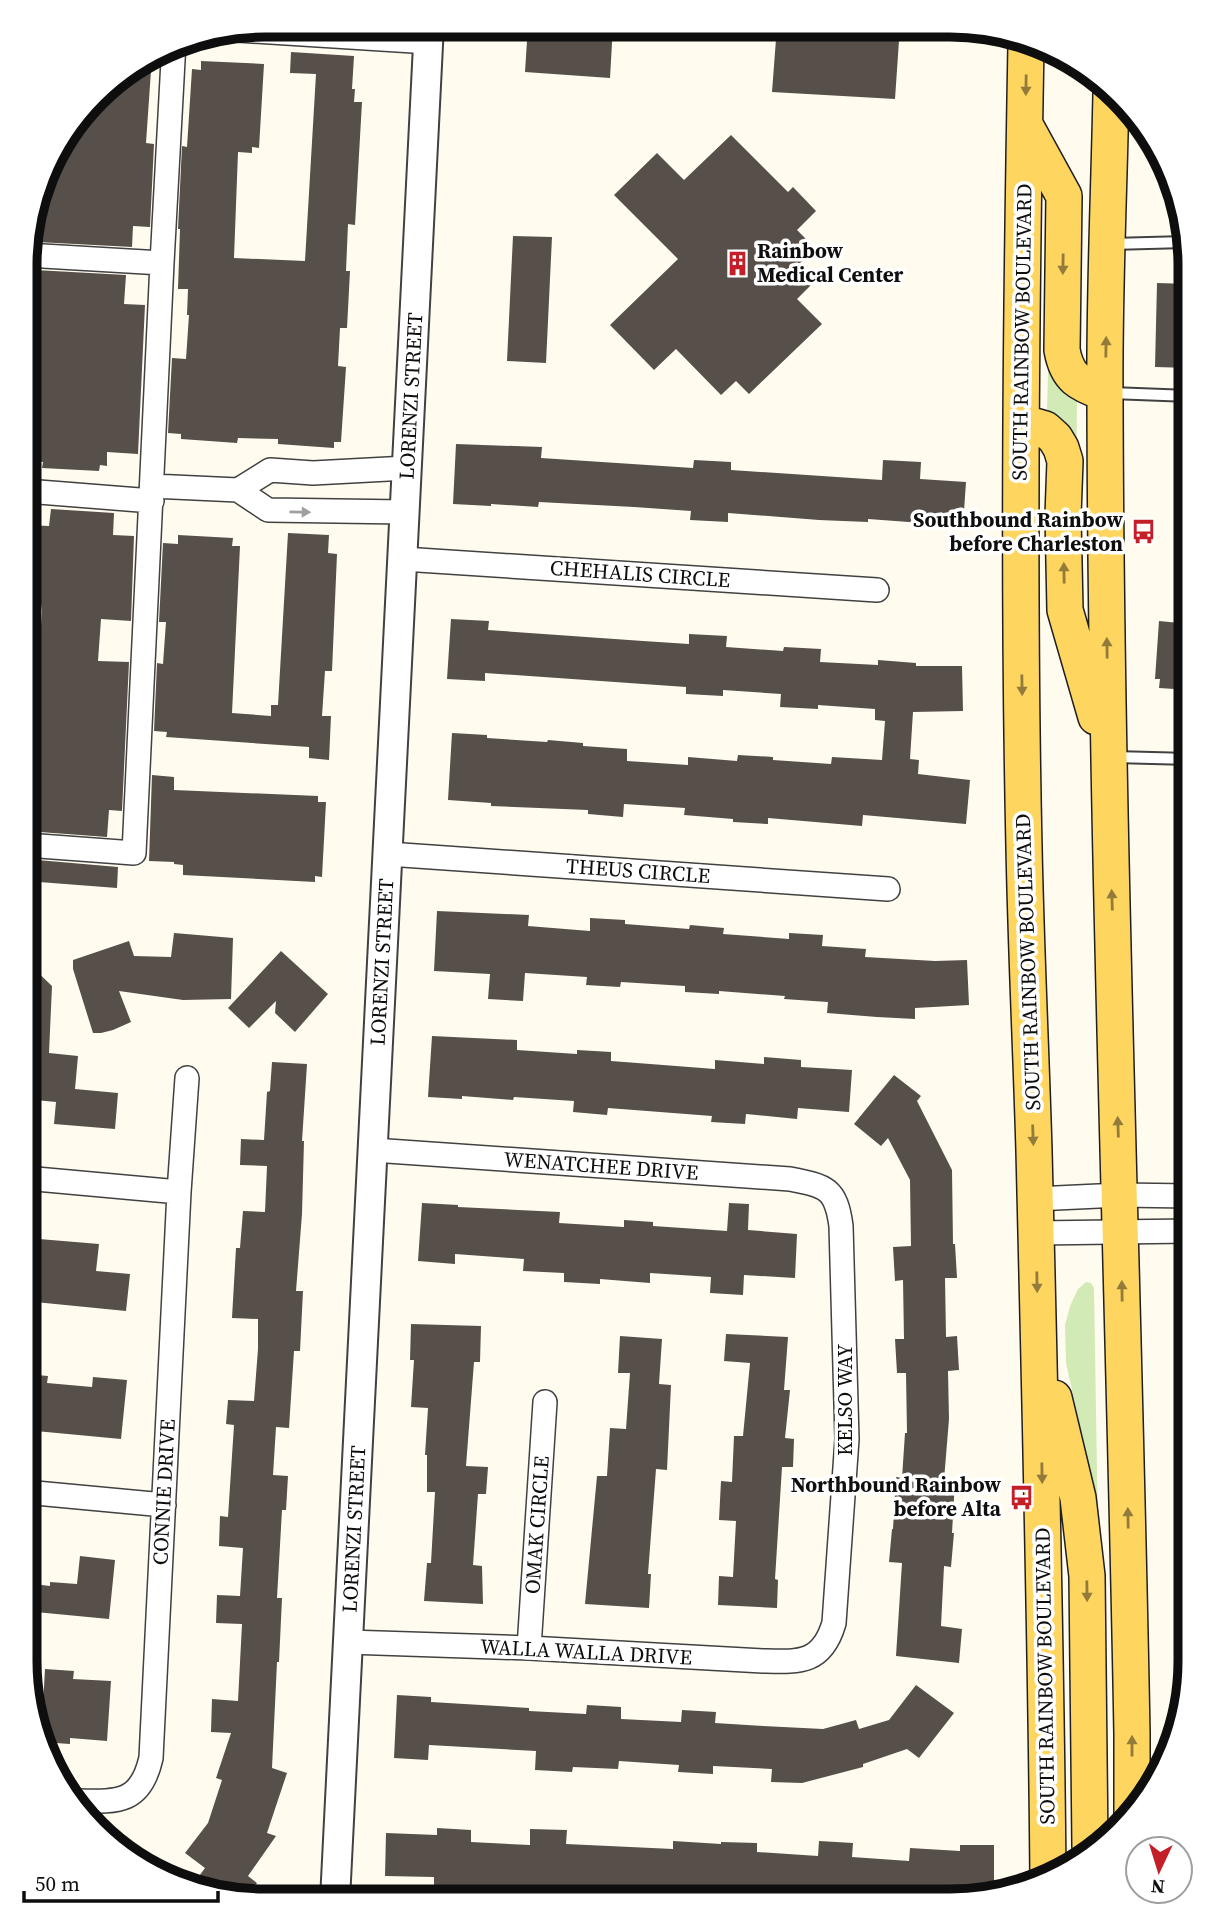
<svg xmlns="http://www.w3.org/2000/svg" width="1215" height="1926" font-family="'Source Serif 4',serif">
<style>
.green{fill:#d2ebb6}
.building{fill:#574f4a}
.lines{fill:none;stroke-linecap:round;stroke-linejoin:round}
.service-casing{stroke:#414141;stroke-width:14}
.minor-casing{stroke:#414141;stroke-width:26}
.tertiary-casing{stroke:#414141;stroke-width:32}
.primary-casing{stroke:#1f1f1f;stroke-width:38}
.service{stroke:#fff;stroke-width:10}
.minor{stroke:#fff;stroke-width:23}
.tertiary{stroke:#fff;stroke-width:28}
.primary{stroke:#fed55f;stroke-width:35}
.oneway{fill:#927b3b}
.oneway2{fill:#9f9f9f}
.labels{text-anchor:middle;stroke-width:7;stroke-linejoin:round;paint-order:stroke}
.poi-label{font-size:21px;font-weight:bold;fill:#0e0e0e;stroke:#fff;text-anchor:end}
.street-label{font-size:21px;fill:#0e0e0e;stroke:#fff}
.rim{fill:none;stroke:#0e0e0e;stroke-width:9}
</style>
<rect width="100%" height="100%" fill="#fffcef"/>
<path class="green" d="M1050,303L1077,397L1076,518L1057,417L1047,409Z
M1086,1282L1091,1283L1094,1288L1103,1836L1093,1485L1066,1363L1065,1325L1070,1306L1078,1289Z"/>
<path class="building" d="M528,25L613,26L610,78L525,72Z
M777,26H900L895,99L772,92Z
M291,52L354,56L352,89H355L354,102H362L355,225L348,224L346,271H350L347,328H340L338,366L346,367L341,442H334V448L278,444V439L238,438L237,443L181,439V434L168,433L172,358L186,359L189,315H187L188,289H178L180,229H178L182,146L187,147L192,69L201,70V61L264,64L259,148L252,147V153L238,152L234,258L305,261L316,74L290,73Z
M152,56L146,143L154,144L150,227L133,226L132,247L37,242L39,203H36L49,158L106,84Z
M731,135L788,192L793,187L816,211L797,230L816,249L796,267L812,284L797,299L822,324L749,394L736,381L721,395L676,349L654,370L610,325L678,259L614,195L657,153L684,180Z
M513,236L552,237L546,363L507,361Z
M35,270L126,275L124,304L145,305L138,454L107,452V466L100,465L99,471L42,468L43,462L35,461L41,350L26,349V273L35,274Z
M1157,283L1190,284V368L1155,367Z
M456,444L542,447L541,458L693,468L694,460L731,462V470L882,480L883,460L921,462L920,479L966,482L963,526L868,519V522L819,520L728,513V522L690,520L691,511L634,507L539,502L538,507L491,504V506L453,504Z
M51,509L114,513L113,535L134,536L131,621L101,619L98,661L129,662L122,811L109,810L107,837L26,831V748L33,749L42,611L41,603H26V525L49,526Z
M288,533L329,535L328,553L337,554L332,671H325L322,716H331L329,760L309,758V747L166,737L167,732L154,731L157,663L163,664L166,622H159L163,543L178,544V535L233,538L232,546H240L232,713L271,716V705H278Z
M451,619L489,621L488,630L643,641L689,644V634L727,636L726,647L783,651L784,647L821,649L820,662L878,665V660L916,663V666H962L963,711L913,712L910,759L919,760L918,774L970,780L966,824L863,815L862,826L768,818V824L733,822V819L684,815L685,808L624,804L623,817L588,814V810L491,806V803L448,800L452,733L487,735V738L547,742L548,740L583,743V746L627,749V761L688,765V757L737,761L738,755L773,757V760L831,764L832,757L882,760L885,721L875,720V709L818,705V709L780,707L781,694L723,690V696L686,694V687L485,673V681L447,679Z
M1159,621L1190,624V690L1159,688L1160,679H1155Z
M152,775L174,777V790L318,796V802H326L322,877L315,876V882L183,875V865L174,864V862L149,861Z
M26,859L118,867L117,888L26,881Z
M437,911L529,915L528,926L590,931V918L625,920V924L689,929L690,925L724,928L723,934L789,939V933L823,935L822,946L866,949L865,957L935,961L967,960L969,1005L915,1008V1019L877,1017L827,1013L828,1002L784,999L785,996L719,991V994L685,992V986L621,982L620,987L586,985L587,977L525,973L523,1001L488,999L490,974L434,971Z
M174,933L233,938L231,999L183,1000L119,991L131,1022L113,1030L101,1033H93L73,969V960L129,941L134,956L171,957Z
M281,951L328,994L295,1032L275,1013L276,1001L249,1028L228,1008Z
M25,960L52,986L49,1053L78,1056L75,1089L118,1093L115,1129L54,1124L56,1102L25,1099Z
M432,1036L517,1040V1050L577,1054V1050L611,1052V1061L715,1069V1060L764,1064V1057L801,1060V1067L852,1070L849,1112L798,1108L797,1119L746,1114L745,1124L711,1122L712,1116L608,1108L607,1115L573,1112L574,1101L514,1097L513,1100L462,1096V1099L428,1097Z
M272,1062L307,1064L302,1141H304L302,1214L296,1291H303L300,1351H294L289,1428L276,1427L273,1475L288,1476L286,1510H282L277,1598H282L279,1662H277L272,1768L287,1773L267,1833L276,1836L248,1876L257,1883L244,1900L234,1899L194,1883L205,1868L185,1853L208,1823L222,1780L216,1778L231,1733L211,1732L212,1699L238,1701L242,1624L216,1623L217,1595L240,1596L243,1548L219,1546L220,1516L228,1517L234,1425L226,1424L228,1400L254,1401L258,1349V1319L232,1318L236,1248H240L243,1211L265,1212L267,1166L240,1165L241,1139L264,1140L267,1092L270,1091Z
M894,1075L921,1096L917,1101L952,1170L953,1244H955L957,1278H945L946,1337L957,1336L959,1370L948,1371L949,1419L944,1480L955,1481L952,1533H954L951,1567L944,1566L941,1626L962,1629L959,1663L896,1656L902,1563L889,1562L892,1529H893L896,1477L902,1478L905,1433H907L906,1373H897L895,1339H904L903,1280L895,1281L893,1247L911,1246L910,1180L888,1138L881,1146L854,1124Z
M422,1203L458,1205V1207L560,1212L559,1223L624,1227V1220L653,1222V1226L727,1231L729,1203L749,1204L748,1230L797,1234L795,1278L744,1275L743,1295L710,1293L711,1277L650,1273V1283L600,1279V1284L564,1282V1273L523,1271L524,1259L455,1254V1264L418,1261Z
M27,1238L99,1244L96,1271L130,1274L126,1311L25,1301Z
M411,1324L481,1326L480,1362H474L466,1466L488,1467L486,1494H478L473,1565L482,1566L483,1604L424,1601L427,1563H431L435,1492H427V1455H425L428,1408L411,1407L414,1360H410Z
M726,1334L788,1337L784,1390H790L785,1438L794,1439L793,1467H782L775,1579L778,1580L777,1608L718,1605L719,1576L733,1577L736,1521L719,1520L721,1481L732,1482L734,1436H743L750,1363L724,1361Z
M620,1336L662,1339L659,1384L671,1385L667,1470L656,1469L648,1574H651L649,1608L585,1604L597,1476H607L610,1428L626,1429L630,1373H618Z
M25,1374L48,1376L47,1383L92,1387L93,1377L127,1380L121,1439L25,1430Z
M80,1556L115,1560L109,1619L25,1611V1583L50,1586V1582L77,1584Z
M45,1669L74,1671L73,1679L111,1681L107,1741L70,1738V1744L41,1742Z
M916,1685L954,1713L919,1758L907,1749L863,1764V1767L802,1783L771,1782L772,1769L713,1766V1774L678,1772L679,1765L619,1761L618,1769L573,1767L572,1772L535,1770L536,1751L429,1745L428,1760L394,1758L397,1695L431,1697V1702L529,1708V1711L586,1714L587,1705L621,1707V1719L681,1722L682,1710L716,1712L715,1723L763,1726L823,1729L856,1720L859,1729L889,1720Z
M437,1828L471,1830V1842L530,1845V1829L567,1830L566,1844L673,1849V1841L721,1844V1842L757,1843V1852L818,1856L819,1841L853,1843L852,1857L909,1861L910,1848L960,1851V1845H994V1893L960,1900V1894L898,1890L897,1901H815L816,1899L755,1895V1901H670L671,1892L565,1887L564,1890L468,1885V1893L434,1891V1877L385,1876L386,1833L437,1835Z"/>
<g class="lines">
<defs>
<path id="service" d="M1111,244L1186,242
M1111,393L1190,396
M1114,757L1190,759"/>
<path id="minor" d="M238,30L429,42
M26,255L162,263
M152,486L238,490L268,510L405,512
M238,490L270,470L313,473L407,468
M26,491L152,501
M403,559L877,590
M26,845L134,853L162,263L174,42
M388,854L888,889
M25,1178L179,1192
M1035,1199L1120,1195L1190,1196
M1036,1233L1190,1231
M25,1492L164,1505
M348,1642L529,1648L763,1661C799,1662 822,1664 834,1623L847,1439L841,1226C836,1188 826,1186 790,1179L373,1150
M529,1648L545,1402
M79,1801C120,1802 141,1802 151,1758L179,1192L187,1078"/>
<path id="tertiary" d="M335,1900L429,25"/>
<path id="primary" d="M1026,45C1021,312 1018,580 1024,847C1026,948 1031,1049 1034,1151C1040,1393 1046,1636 1048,1879
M1111,93C1109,195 1104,297 1105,398C1106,844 1124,1289 1132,1734V1814
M1025,125L1064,196L1062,350C1067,378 1079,384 1105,393
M1021,422L1045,429L1055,438L1061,448L1065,461L1063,516L1065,610L1096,717
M1054,1398L1078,1498L1087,1576L1090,1846"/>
</defs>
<use href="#service" class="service-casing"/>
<use href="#minor" class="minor-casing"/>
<use href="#tertiary" class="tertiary-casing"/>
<use href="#primary" class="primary-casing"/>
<use href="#service" class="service"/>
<use href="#minor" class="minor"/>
<use href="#tertiary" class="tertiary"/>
<use href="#primary" class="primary"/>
</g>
<defs><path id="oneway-solid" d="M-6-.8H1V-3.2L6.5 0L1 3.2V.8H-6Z" transform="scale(1.75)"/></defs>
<g class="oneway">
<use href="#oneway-solid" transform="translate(1026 85) rotate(91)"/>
<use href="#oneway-solid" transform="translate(1063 264) rotate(91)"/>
<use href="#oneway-solid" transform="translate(1106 347) rotate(-89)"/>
<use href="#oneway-solid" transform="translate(1064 573) rotate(-91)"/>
<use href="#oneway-solid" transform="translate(1107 648) rotate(-91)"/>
<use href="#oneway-solid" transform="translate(1022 685) rotate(89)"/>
<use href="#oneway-solid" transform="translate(1112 900) rotate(-92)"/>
<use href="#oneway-solid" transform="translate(1118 1127) rotate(-92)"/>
<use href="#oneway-solid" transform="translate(1033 1135) rotate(88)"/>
<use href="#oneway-solid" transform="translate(1037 1282) rotate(89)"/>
<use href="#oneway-solid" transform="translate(1122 1291) rotate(-91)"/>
<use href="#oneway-solid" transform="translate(1042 1473) rotate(89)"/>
<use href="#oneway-solid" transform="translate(1128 1518) rotate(-91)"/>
<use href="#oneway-solid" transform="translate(1087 1591) rotate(89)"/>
<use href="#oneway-solid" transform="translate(1132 1746) rotate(-90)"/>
</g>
<use class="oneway2" href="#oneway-solid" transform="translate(300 512) rotate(1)"/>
<defs>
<symbol id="building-bare" viewBox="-9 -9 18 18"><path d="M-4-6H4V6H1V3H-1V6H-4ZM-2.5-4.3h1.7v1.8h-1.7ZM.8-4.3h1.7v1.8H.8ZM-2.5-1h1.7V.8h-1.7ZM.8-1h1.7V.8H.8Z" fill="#c41f29" stroke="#fff" stroke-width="2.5" paint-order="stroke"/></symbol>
<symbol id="bus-bare" viewBox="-9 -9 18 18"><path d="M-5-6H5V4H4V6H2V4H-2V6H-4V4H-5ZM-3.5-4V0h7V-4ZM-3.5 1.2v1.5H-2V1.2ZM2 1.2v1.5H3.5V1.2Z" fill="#c41f29" stroke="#fff" stroke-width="2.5" paint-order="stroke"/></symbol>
</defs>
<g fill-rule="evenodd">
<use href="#building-bare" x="720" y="246" width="35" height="35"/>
<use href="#bus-bare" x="1126" y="514" width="35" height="35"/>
<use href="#bus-bare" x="1004" y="1480" width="35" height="35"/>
</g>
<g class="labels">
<g class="poi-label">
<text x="757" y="258" text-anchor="start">Rainbow<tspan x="757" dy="24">Medical Center</tspan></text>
<text x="1123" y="527">Southbound Rainbow<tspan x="1123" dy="24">before Charleston</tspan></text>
<text x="1001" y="1492">Northbound Rainbow<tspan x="1001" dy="24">before Alta</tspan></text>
</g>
<g class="street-label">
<text transform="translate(1022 332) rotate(-89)" y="7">SOUTH RAINBOW BOULEVARD</text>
<text transform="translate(411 396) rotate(-87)" y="7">LORENZI STREET</text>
<text transform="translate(640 574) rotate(4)" y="7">CHEHALIS CIRCLE</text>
<text transform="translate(638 871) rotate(4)" y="7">THEUS CIRCLE</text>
<text transform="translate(382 962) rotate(-87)" y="7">LORENZI STREET</text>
<text transform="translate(1028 962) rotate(-92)" y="7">SOUTH RAINBOW BOULEVARD</text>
<text transform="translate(601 1166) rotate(4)" y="7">WENATCHEE DRIVE</text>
<text transform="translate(845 1400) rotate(-90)" y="7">KELSO WAY</text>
<text transform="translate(164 1492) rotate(-87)" y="7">CONNIE DRIVE</text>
<text transform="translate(537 1525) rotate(-86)" y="7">OMAK CIRCLE</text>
<text transform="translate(354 1529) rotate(-87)" y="7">LORENZI STREET</text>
<text transform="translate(586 1652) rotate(3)" y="7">WALLA WALLA DRIVE</text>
<text transform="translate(1045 1676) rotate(-91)" y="7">SOUTH RAINBOW BOULEVARD</text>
</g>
</g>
<path d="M0 0H1215V1926H0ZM265 37H950A228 228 0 0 1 1178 265V1661A228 228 0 0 1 950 1889H265A228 228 0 0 1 37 1661V265A228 228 0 0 1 265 37Z" fill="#fff" fill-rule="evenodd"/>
<path class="rim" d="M265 37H950A228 228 0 0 1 1178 265V1661A228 228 0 0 1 950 1889H265A228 228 0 0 1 37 1661V265A228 228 0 0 1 265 37Z"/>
<g transform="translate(1159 1870) rotate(184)"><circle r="33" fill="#ffffff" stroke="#9f9f9f" stroke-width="2"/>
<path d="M0-5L12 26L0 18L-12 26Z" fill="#c41f29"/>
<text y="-10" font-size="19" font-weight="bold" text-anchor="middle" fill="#0e0e0e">N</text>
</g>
<path d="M24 1891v10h194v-10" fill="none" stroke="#0e0e0e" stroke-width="3.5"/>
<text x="35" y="1891" font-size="21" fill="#0e0e0e" stroke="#ffffff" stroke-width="5" paint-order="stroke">50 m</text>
</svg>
